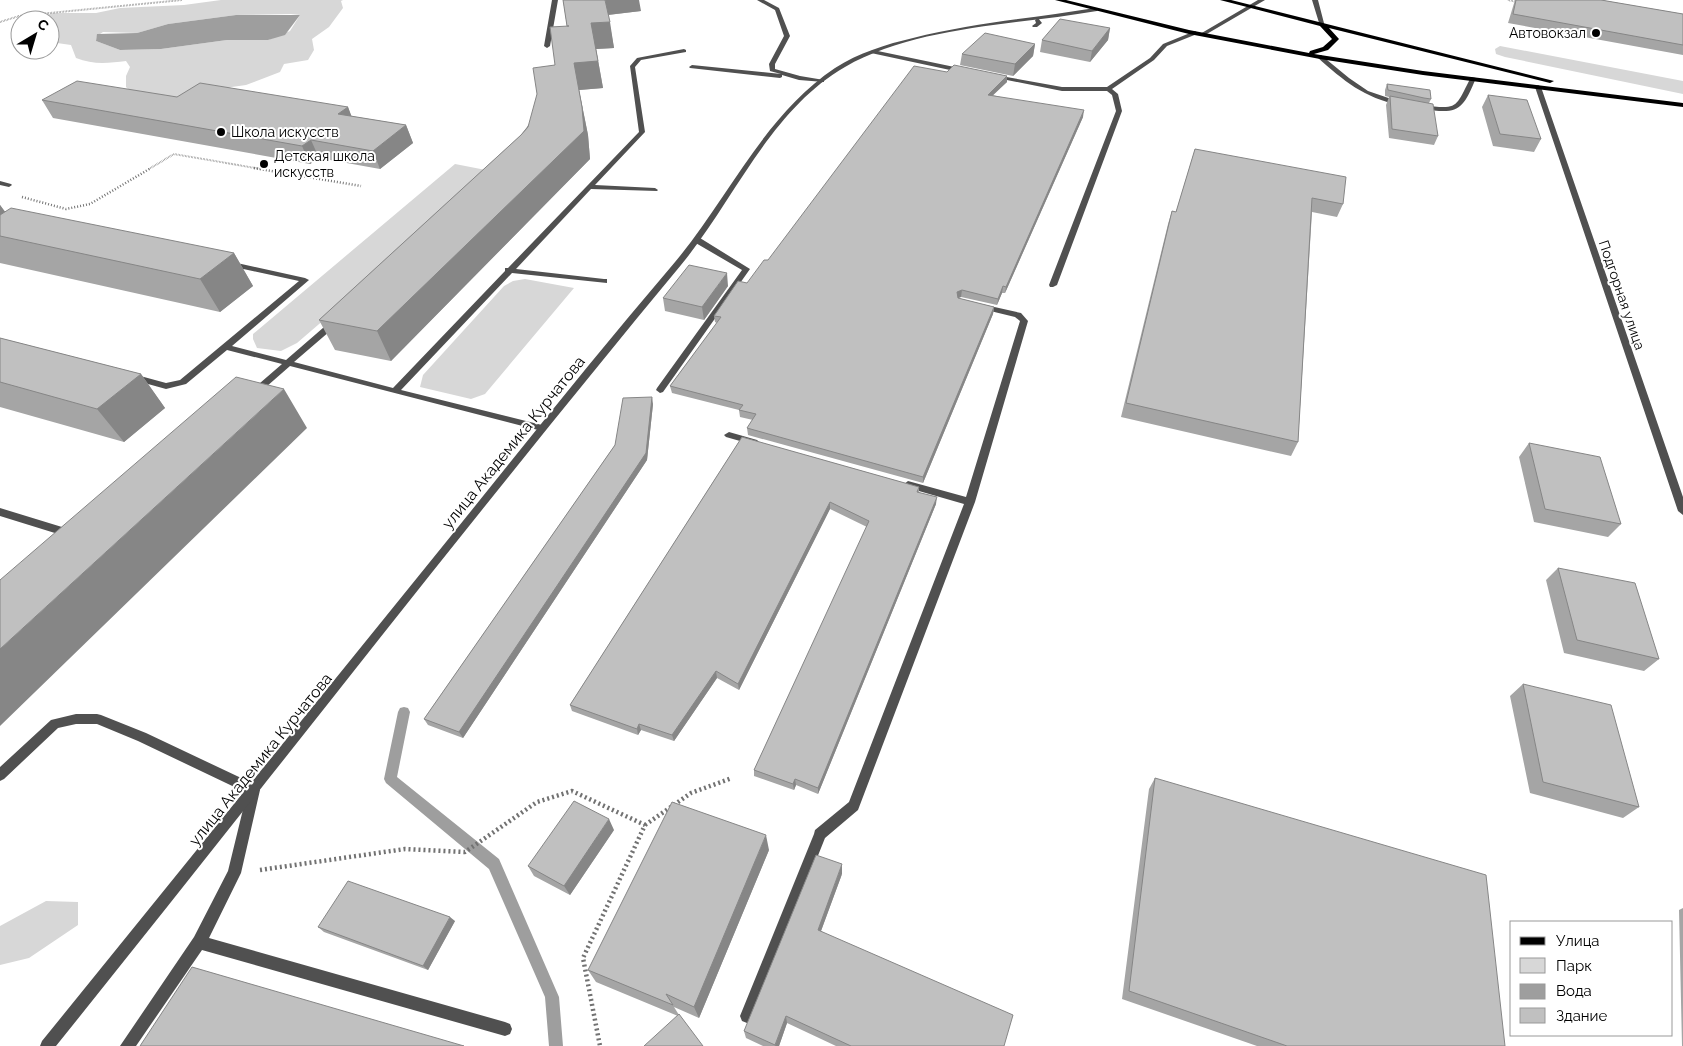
<svg xmlns="http://www.w3.org/2000/svg" width="1683" height="1046" font-family="Raleway,sans-serif">
<style>
.green{fill:#d7d7d7;fill-rule:evenodd}
.water{fill:#9e9e9e}
.lines{fill:none;stroke-linecap:round;stroke-linejoin:round}
.stream{fill:#9e9e9e;fill-rule:evenodd}
.path-far2{stroke:#727272;stroke-width:2;stroke-dasharray:0.5 1;stroke-linecap:butt}
.path-far1{stroke:#727272;stroke-width:2.5;stroke-dasharray:1 2;stroke-linecap:butt}
.path{stroke:#727272;stroke-width:4.5;stroke-dasharray:2 3;stroke-linecap:butt}
.lane{fill:#505050;fill-rule:evenodd}
.street{fill:#505050;fill-rule:evenodd}
.primary{fill:#000;fill-rule:evenodd}
.wall{fill:#a5a5a5}
.shaded-wall{fill:#868686}
.building{fill:#c0c0c0;stroke:#868686}
.poi-dot{fill:#000;stroke:#fff;stroke-width:2}
.labels{text-anchor:middle;stroke-width:4;stroke-linejoin:round;paint-order:stroke}
.far-poi-label{font-size:14px;fill:#000;stroke:#fff;text-anchor:start}
.far-street-label{font-size:14px;fill:#000;stroke:#fff}
.street-label{font-size:16px;fill:#000;stroke:#fff}
</style>
<rect width="100%" height="100%" fill="#fff"/>
<path class="green" d="M221,0H343L341,1L343,8L329,27L312,39L314,50L308,60L284,64L280,72L246,85L210,90L177,98L135,96L126,87V76L130,67L126,61C109,63 93,65 76,58L71,45L50,42V20H24L53,13H96L120,8L184,5ZM291,14L300,15L290,31L268,40H227L161,49L120,50L96,41L97,36L103,32L137,33L168,24L236,15Z
M1500,46L1683,81V94L1505,57L1496,54L1495,49Z
M455,164L496,172L297,343L281,351L257,348L253,339V334Z
M525,279L574,288L485,394L471,399L420,387L423,375L504,286L513,281Z
M46,901L78,902V925L29,958L0,965V926Z"/>
<path class="water" d="M236,15H300L285,35L268,40H227L161,49L120,50L96,41L97,34L137,33L168,24Z"/>
<g class="lines">
<path class="stream" d="M404,707L408,708L410,712L397,777L499,859L559,997L563,1046H549L545,997L489,869L386,783L384,779L398,712L400,708Z"/>
<path class="path-far2" d="M1508,0L1517,2
M0,22L19,16L182,0
M149,169L174,154L261,169"/>
<path class="path-far1" d="M254,168L361,186
M22,197L66,209L90,204L151,168"/>
<path class="path" d="M645,825L691,793L732,778
M260,870L405,849L465,852L537,802L572,791L645,825L583,958L600,1046"/>
<path class="lane" d="M552,0H558L550,46L547,48L544,46Z
M757,0H764L779,8L790,36L775,64V69L800,76L824,80V82L799,80L782,75V77L780,78L690,68L689,67L692,65L781,74L770,71L769,64L784,36L775,10Z
M1038,18L1042,23L1037,27H1033L1032,26L1036,23L1035,20Z
M1195,31L1198,33L1197,34L1167,46L1154,60L1112,89L1118,94L1122,111L1057,285L1053,287H1050L1049,285L1116,111L1112,95L1107,91H1062L992,77L995,75L1062,87H1107L1150,58L1163,44Z
M684,49L686,50V52L641,60L635,67L645,132L595,185L655,188L658,190L657,191L591,189L516,269L604,279H607V283L512,273L401,390L542,425L547,428L545,430L542,431L290,366L258,394L255,395L251,392L252,390L282,364L227,350L186,384L166,389L130,379L129,377L133,374L166,383L180,380L299,281L225,265V261H228L305,278L309,280L232,346L286,360L331,321H337V325L294,362L393,388L505,271V268H508L639,132L630,66L637,58Z
M873,50L964,69L967,71L964,73L871,53V51Z
M1317,55H1321L1349,78L1368,91L1403,103L1400,105C1364,98 1344,81 1317,57Z
M1471,77L1476,78C1462,112 1458,114 1422,109L1419,107L1422,105C1459,110 1455,108 1471,77Z
M0,181L11,184L12,185L9,187L0,185Z
M694,238H700L750,269L663,392L660,393L656,390L657,388L742,270L694,242Z
M978,304H981L1021,313L1028,321L975,502L858,810L825,838L752,1021L747,1023L742,1021L740,1016L814,834L815,830L849,802L964,504L905,487L903,485L908,481L966,497L1020,321L1015,317L978,308Z
M729,432L757,440L759,442L754,445L726,437L724,435Z
M0,508L75,531L76,534L75,537L71,538L0,516Z
M76,714H97L101,715L146,733L258,786L260,790L241,873L209,938L505,1022L510,1024L512,1029L510,1034L505,1036L202,950L136,1046H120L194,937L228,871L247,793L138,741L97,724H76L58,728L4,779L0,781V767L51,720Z"/>
<path class="street" d="M1258,0H1265L1205,35L1200,34Z
M1312,0H1318L1325,27L1320,26Z
M1095,8L1098,10L1097,11C1017,25 916,26 845,67C770,110 734,201 681,265C468,522 265,786 56,1046H40L42,1041C176,876 309,711 442,547C518,453 592,359 670,268C727,202 762,117 835,68C858,53 887,44 913,38C973,23 1034,18 1095,8Z
M1538,85L1541,87L1683,497V515L1678,511L1535,87Z"/>
<path class="primary" d="M1055,0H1066L1189,30L1309,53L1310,51L1323,47L1332,39L1320,26L1220,0H1231L1554,81L1550,83L1329,28L1339,39L1328,50L1314,54L1423,71L1683,103V107L1423,75L1320,59L1189,34Z"/>
</g>
<path class="wall" d="M563,0L641,11L608,15L614,48L596,49L603,88L579,90L588,135L590,159L391,361L335,350L319,320L521,135L528,127L555,65L567,26Z
M1515,0H1601L1683,14V55L1508,23Z
M1110,28L1108,40L1090,62L1040,52L1042,40Z
M1035,44L1033,56L1013,76L960,65L962,54Z
M947,72L1007,76V82L992,95L1083,117L1005,293H1002L997,305L961,297L958,298L994,307L993,314L923,483L748,435L747,428L753,420L740,417L739,410L672,393L670,386L717,323L715,322L714,316L747,283Z
M1387,84L1431,99L1429,103L1438,136L1434,145L1389,138L1386,105L1389,97L1385,96V90Z
M1488,95L1541,139L1534,152L1493,146L1482,107Z
M177,97L348,107L351,116L406,125L413,143L380,169L319,158L310,164L53,118L42,100Z
M1195,149L1343,204L1337,217L1312,212L1298,442L1291,456L1121,417L1168,224L1172,211L1176,212Z
M0,205L5,212L234,253L253,286L220,312L0,263Z
M728,286L704,320L665,311L663,298Z
M0,338L141,374L165,408L124,442L0,407Z
M653,404L647,460L463,738L428,725L424,719L615,445Z
M742,437L919,487V492L936,504L818,794L796,785L794,790L754,776V770L867,527L830,509L739,690L717,678L674,741L641,730L638,735L572,711L570,705Z
M1529,443L1621,524L1608,537L1534,522L1519,457Z
M1558,568L1659,659L1644,671L1564,653L1546,580Z
M1523,684L1639,807L1623,818L1530,793L1510,696Z
M1155,778L1505,1046H1257L1122,999L1149,789Z
M614,830L570,895L534,876L528,866Z
M769,850L699,1018L674,1007L679,1015L678,1016L596,982L588,970Z
M842,874L821,931L1004,1046H836L787,1023L779,1046H763L746,1038L744,1031Z
M1683,908V1046H1682L1679,910Z
M455,921L428,970L324,932L318,927Z"/>
<path class="shaded-wall" d="M605,0H639L641,11L607,15Z
M610,22L614,48L596,49L603,88L579,90L588,135L590,159L391,361L377,331L574,63L591,23Z
M1110,28L1108,40L1090,62L1092,51Z
M1035,44L1033,56L1013,76L1015,64Z
M1007,76V82L987,101L988,95Z
M348,107L355,125L338,114Z
M1084,110L1083,117L1005,293L1006,287Z
M406,125L413,143L380,169L373,151Z
M311,140L319,158L310,164L302,146Z
M0,205L24,237L0,236Z
M234,253L253,286L220,312L200,279Z
M727,273L728,286L704,320L702,307Z
M1003,286L1002,293L997,305L998,299Z
M962,290L961,297L956,299L957,292Z
M994,307L993,314L923,483V477Z
M141,374L165,408L124,442L97,409Z
M284,389L307,428L0,726V649Z
M652,397L653,404L647,460L463,738L459,732Z
M937,497L936,504L818,794V788Z
M830,502V509L739,690L738,684Z
M716,671L717,678L674,741L672,735Z
M639,724L641,730L638,735L637,729Z
M795,779L796,785L794,790L793,784Z
M609,819L614,830L570,895L564,886Z
M766,835L769,850L699,1018L694,1007Z
M842,864V874L818,939V930Z
M450,917L455,921L428,970L423,966Z
M786,1016L787,1023L779,1046H775Z"/>
<path class="building" d="M563,0H605L610,22L591,23L598,61L574,63L582,107L584,131L377,331L319,320L521,135L528,127L537,94L533,68L555,65L550,27L569,26H567Z
M1516,0H1601L1683,14V45L1513,14Z
M1060,19L1110,28L1092,51L1042,40Z
M985,33L1035,44L1015,64L962,54Z
M954,65L1007,76L988,95L1084,110L1006,287L1003,286L998,299L962,290L957,292L958,298L994,307L923,477L747,428L756,414L739,410L743,405L670,386L721,317L714,316L738,281L747,283L764,260H768L914,66L947,72Z
M77,81L177,97L200,83L348,107L338,114L406,125L373,151L311,140L302,146L42,100Z
M1387,84L1430,90L1431,99L1424,98L1388,90Z
M1488,95L1527,100L1541,139L1500,134Z
M1390,96L1433,104L1438,136L1392,129Z
M1195,149L1346,177L1343,204L1312,198L1298,442L1126,403L1172,211L1176,212Z
M11,208L234,253L200,279L0,236V215Z
M689,265L727,273L702,307L663,298Z
M0,338L141,374L97,409L0,382Z
M236,377L284,389L0,649V580Z
M652,397L646,453L459,732L424,719L615,445L623,398Z
M742,437L919,487L917,492L937,497L818,788L795,779L793,784L754,770L869,521L830,502L738,684L716,671L672,735L639,724L637,729L570,705Z
M1529,443L1600,457L1621,524L1545,509Z
M1558,568L1635,583L1659,659L1577,640Z
M1523,684L1611,705L1639,807L1543,782Z
M1155,778L1486,875L1505,1046H1287L1129,991Z
M574,801L609,819L564,886L528,866Z
M672,802L766,835L694,1007L666,994L673,1005L588,970Z
M816,855L842,864L818,930L1013,1015L1004,1046H851L786,1016L775,1045L744,1031Z
M348,881L450,917L423,966L318,927Z
M192,967L464,1046H140Z
M679,1014L703,1046H644Z"/>
<g class="poi-dot">
<circle cx="1596" cy="33" r="5"/>
<circle cx="221" cy="132" r="5"/>
<circle cx="264" cy="164" r="5"/>
</g>
<g class="labels">
<g class="far-poi-label">
<text x="1586" y="38" text-anchor="end">Автовокзал</text>
<text x="231" y="137">Школа искусств</text>
<text x="274" y="161">Детская школа<tspan x="274" dy="16">искусств</tspan></text>
</g>
<g class="far-street-label">
<text transform="translate(1622 295) rotate(71)" y="5">Подгорная улица</text>
</g>
<g class="street-label">
<text transform="translate(513 442) rotate(-51)" y="6">улица Академика Курчатова</text>
<text transform="translate(260 759) rotate(-51)" y="6">улица Академика Курчатова</text>
</g>
</g>
<rect x="1510" y="921" width="162" height="115" fill="#ffffff" stroke="#999999"/>
<rect x="1520" y="937" width="25" height="8" fill="#000000" stroke="#999999"/>
<text x="1556" y="946" font-size="15" fill="#000000">Улица</text>
<rect x="1520" y="958" width="25" height="15" fill="#d7d7d7" stroke="#999999"/>
<text x="1556" y="971" font-size="15" fill="#000000">Парк</text>
<rect x="1520" y="984" width="25" height="15" fill="#9e9e9e" stroke="#999999"/>
<text x="1556" y="996" font-size="15" fill="#000000">Вода</text>
<rect x="1520" y="1008" width="25" height="15" fill="#c0c0c0" stroke="#999999"/>
<text x="1556" y="1021" font-size="15" fill="#000000">Здание</text>
<g transform="translate(35 35) rotate(38)"><circle r="24" fill="#ffffff" stroke="#999999"/>
<path d="M0-4L9 19L0 12L-9 19Z" fill="#000000"/>
<text y="-8" font-size="14" font-weight="bold" text-anchor="middle" fill="#000000">С</text>
</g>
</svg>
